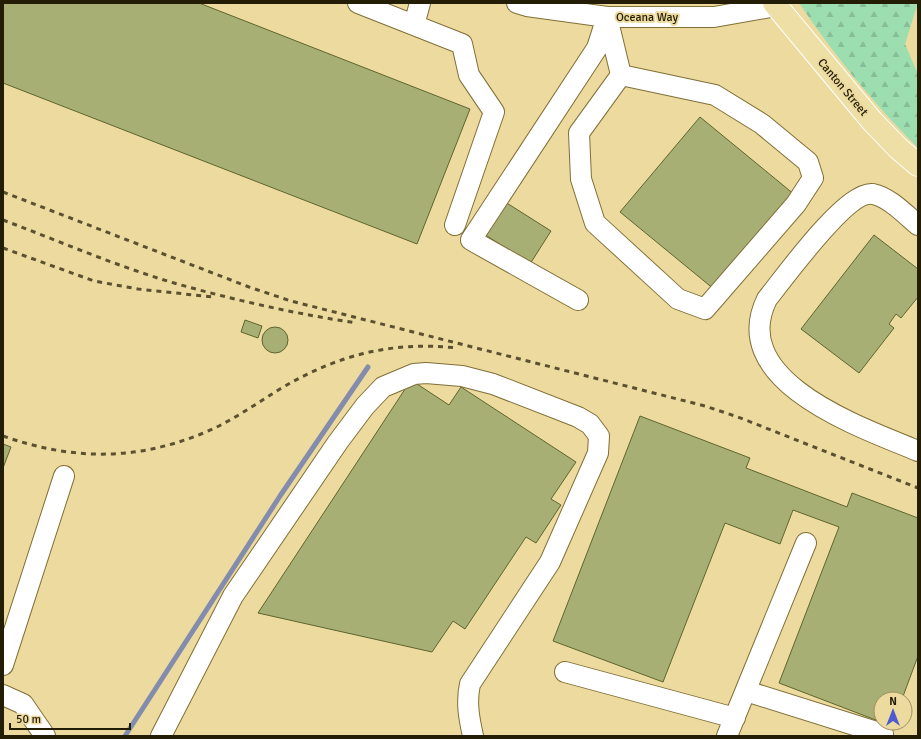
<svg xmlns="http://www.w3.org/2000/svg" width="921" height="739" font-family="Signika,sans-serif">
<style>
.forest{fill:url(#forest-firs)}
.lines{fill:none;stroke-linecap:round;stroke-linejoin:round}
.stream{stroke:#848cad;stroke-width:5}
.building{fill:#a7af74;stroke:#5f652d}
.minor-casing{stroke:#807037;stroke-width:22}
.major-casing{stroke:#fff;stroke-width:24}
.minor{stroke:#fff;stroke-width:20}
.major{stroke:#eedfa6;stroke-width:22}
.rail{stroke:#5b5130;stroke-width:3;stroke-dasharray:5 5;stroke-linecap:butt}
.labels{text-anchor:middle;stroke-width:4;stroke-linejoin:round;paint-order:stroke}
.street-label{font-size:12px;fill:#231d05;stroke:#ecda9f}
</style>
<defs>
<pattern id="forest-firs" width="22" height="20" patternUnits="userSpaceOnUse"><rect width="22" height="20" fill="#9ddeb1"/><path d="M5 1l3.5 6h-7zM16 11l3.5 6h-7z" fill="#87be97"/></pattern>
</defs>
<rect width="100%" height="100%" fill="#ecda9f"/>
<path class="forest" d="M799,3H918L905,44L918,74V148C873,103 834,55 799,3Z"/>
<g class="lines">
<path class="stream" d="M125,736L280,496L368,367"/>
</g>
<path class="building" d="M3,3H199L470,109L417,244L3,83Z
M700,117L795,195L715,290L620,212Z
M502,200L551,231L530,264L481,232Z
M874,235L918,269V297L901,318L896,314L889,324L894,328L859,373L801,329Z
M245,320L262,326L258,338L241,332Z
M262 340a13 13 0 1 1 26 0a13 13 0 1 1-26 0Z
M411,380L449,405L461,387L576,462L551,499L561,505L536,543L526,537L465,629L453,621L432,652L258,613Z
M640,416L750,458L746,468L847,507L852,493L918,518V656L902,699H881V722L779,683L839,527L793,510L780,544L725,523L663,682L553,641Z
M3,444L11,447L3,468Z"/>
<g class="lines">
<defs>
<path id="minor" d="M358,3L462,44L469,75L494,112L455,225
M517,3L527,6L607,17H714L776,6
M607,17L621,75L715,95L762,124L808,162L813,178L796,204L705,309L678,299L595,223L581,179L579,133L621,75
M414,25L420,3
M918,225C906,215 889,197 873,194C847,190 784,278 767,299C726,382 863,428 918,451
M578,300L471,240L597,48L607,17
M3,665L64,476
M565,672L735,718
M746,691L883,734
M3,695L23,704L45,736
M161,736L233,596L338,442L365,406L383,387L414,374L426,373L462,376L493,384L578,417L590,424L599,436L598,453L550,562L470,684C466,702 469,718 473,736
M727,736L806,543"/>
<path id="major" d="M774,3L872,121L898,148L918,165"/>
</defs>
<use href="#minor" class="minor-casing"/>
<use href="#major" class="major-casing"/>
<use href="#minor" class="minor"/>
<use href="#major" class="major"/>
<path class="rail" d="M3,192L249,287L291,301L705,406L738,417L918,488
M3,220C59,241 116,266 174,283C234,300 296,314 357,323
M3,248L94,281L138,289L213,297
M3,436C71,460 134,461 201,434C229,423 254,405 280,389C337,355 391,341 457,348"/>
</g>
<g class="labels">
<g class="street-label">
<text x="647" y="21">Oceana Way</text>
<text transform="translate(843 87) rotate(50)" y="4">Canton Street</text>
</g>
</g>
<rect width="921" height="739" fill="none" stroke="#231d05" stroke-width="8"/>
<g transform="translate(893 711)"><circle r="19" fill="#ecda9f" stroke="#9c8e61"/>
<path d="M0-3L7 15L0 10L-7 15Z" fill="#4e5acf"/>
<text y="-6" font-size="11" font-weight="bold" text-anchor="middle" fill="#231d05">N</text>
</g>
<path d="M10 723v6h120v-6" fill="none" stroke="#231d05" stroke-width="2"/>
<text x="16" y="723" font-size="12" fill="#231d05" stroke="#ecda9f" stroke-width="3" paint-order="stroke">50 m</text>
</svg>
